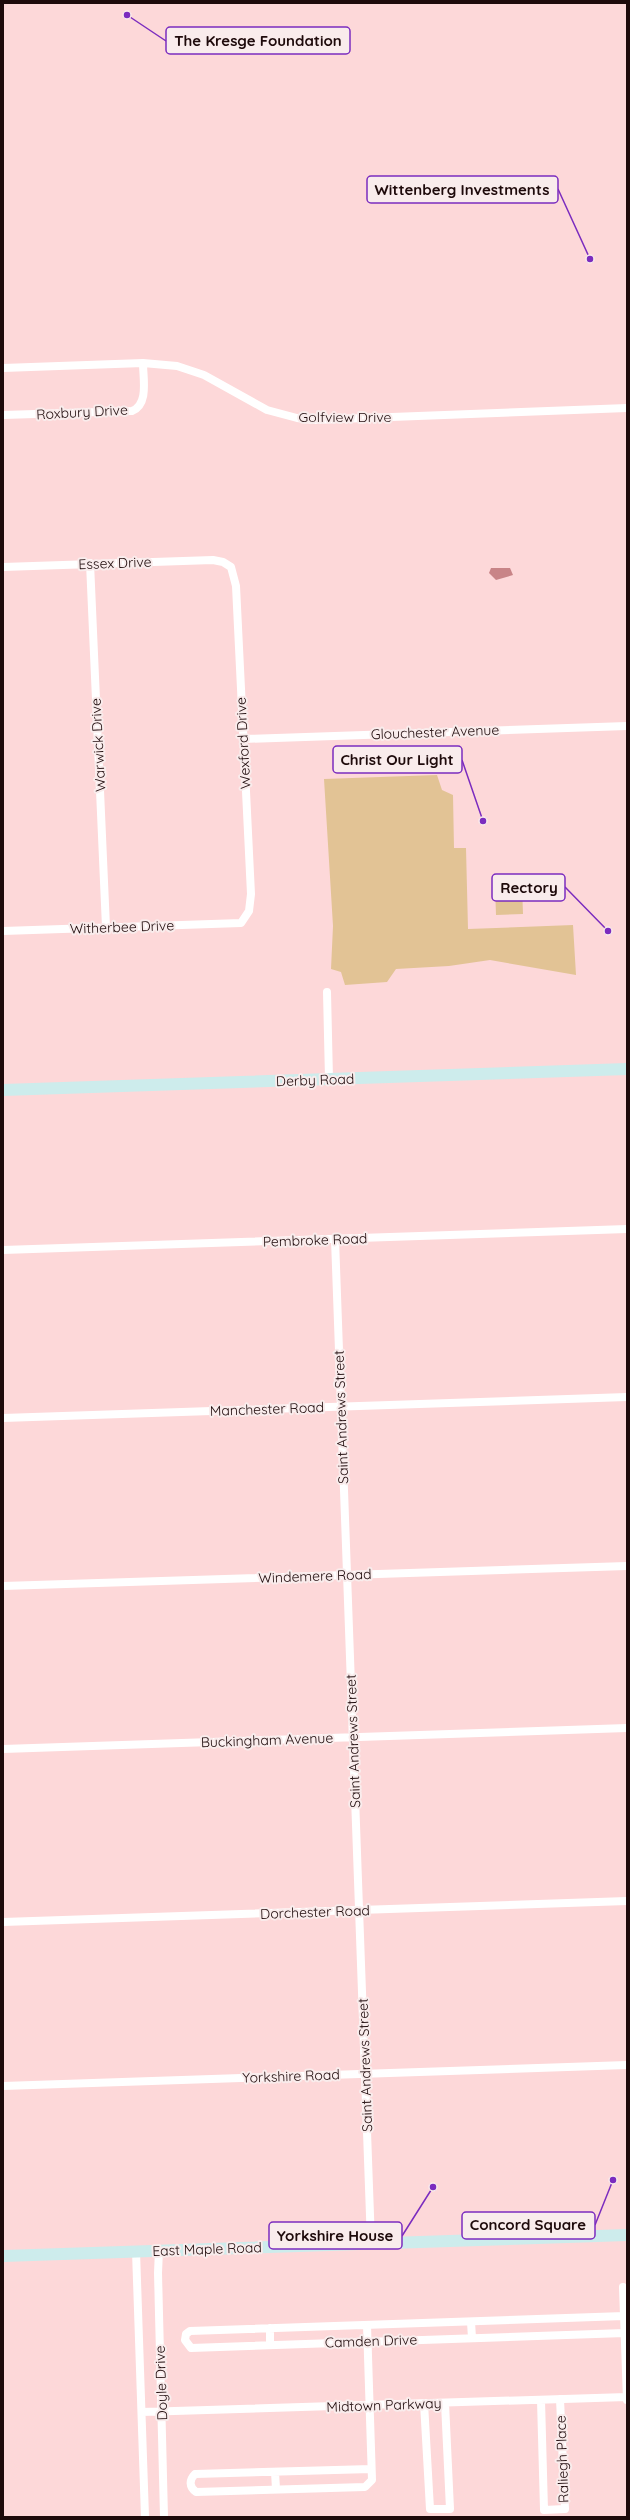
<svg xmlns="http://www.w3.org/2000/svg" width="630" height="2520" font-family="Quicksand,sans-serif">
<style>
.green{fill:#e2c395}
.water{fill:#c88487}
.lines{fill:none;stroke-linecap:round;stroke-linejoin:round}
.street{stroke:#fff;stroke-width:8}
.secondary{stroke:#cdecec;stroke-width:12}
.labels{text-anchor:middle;stroke-width:4;stroke-linejoin:round;paint-order:stroke}
.street-label{font-size:14px;fill:#1e0a0b;stroke:#f9ecec}
.leader{fill:none;stroke:#7b2cbf;stroke-width:1.5}
.callout-dot{fill:#7b2cbf;stroke:#f9ecec;stroke-width:1.5}
.callout{fill:#f9ecec;stroke:#7b2cbf;stroke-width:1.5}
.callout-label{font-size:15px;text-anchor:middle;font-weight:bold;fill:#1e0a0b}
</style>
<rect width="100%" height="100%" fill="#fdd8d9"/>
<path class="green" d="M437,775L442,790L453,795L454,848H466L468,929L573,925L576,975L490,960L449,966L396,969L387,982L345,985L341,972L331,969L333,926L324,779Z
M495,886H522L523,914L496,915Z"/>
<path class="water" d="M491,568H510L513,575L496,580L489,573Z"/>
<g class="lines">
<path class="street" d="M3,368L143,363L177,366L204,375L267,410L297,418L313,420L627,408
M3,415L132,411C149,404 143,379 143,363
M90,563L106,927
M3,567L213,560L223,562L231,567L236,586L251,894L249,911L241,923L3,931
M243,739L627,726
M327,992L329,1079
M335,1239L371,2243
M3,1250L627,1229
M3,1418L627,1397
M3,1586L627,1566
M3,1749L627,1728
M3,1922L627,1901
M3,2086L627,2065
M159,2250L158,2273L164,2517
M136,2251L145,2517
M623,2287L627,2400
M624,2316L190,2331L186,2334L185,2340L191,2348L625,2333
M471,2322L472,2338
M367,2325L372,2480L365,2487L196,2492C189,2487 189,2480 195,2474L371,2469
M270,2328V2345
M541,2400L544,2510L565,2509L560,2399
M424,2403L430,2509H450L445,2403
M142,2412L627,2397
M275,2472L276,2489"/>
<path class="secondary" d="M3,1090L627,1069
M3,2256L627,2235"/>
</g>
<g class="labels">
<g class="street-label">
<text transform="translate(82 412) rotate(-3)" y="5">Roxbury Drive</text>
<text x="345" y="422">Golfview Drive</text>
<text transform="translate(115 563) rotate(-2)" y="5">Essex Drive</text>
<text transform="translate(435 732) rotate(-2)" y="5">Glouchester Avenue</text>
<text transform="translate(243 743) rotate(-93)" y="5">Wexford Drive</text>
<text transform="translate(98 745) rotate(-93)" y="5">Warwick Drive</text>
<text transform="translate(122 927) rotate(-2)" y="5">Witherbee Drive</text>
<text transform="translate(315 1080) rotate(-2)" y="5">Derby Road</text>
<text transform="translate(315 1240) rotate(-2)" y="5">Pembroke Road</text>
<text transform="translate(267 1409) rotate(-2)" y="5">Manchester Road</text>
<text transform="translate(341 1417) rotate(-92)" y="5">Saint Andrews Street</text>
<text transform="translate(315 1576) rotate(-2)" y="5">Windemere Road</text>
<text transform="translate(267 1740) rotate(-2)" y="5">Buckingham Avenue</text>
<text transform="translate(353 1741) rotate(-92)" y="5">Saint Andrews Street</text>
<text transform="translate(315 1912) rotate(-2)" y="5">Dorchester Road</text>
<text transform="translate(365 2065) rotate(-92)" y="5">Saint Andrews Street</text>
<text transform="translate(291 2076) rotate(-2)" y="5">Yorkshire Road</text>
<text transform="translate(207 2249) rotate(-2)" y="5">East Maple Road</text>
<text transform="translate(371 2341) rotate(-2)" y="5">Camden Drive</text>
<text transform="translate(161 2383) rotate(-92)" y="5">Doyle Drive</text>
<text transform="translate(384 2405) rotate(-2)" y="5">Midtown Parkway</text>
<text transform="translate(562 2459) rotate(-92)" y="5">Raliegh Place</text>
</g>
</g>
<path class="leader" d="M127 15L166 41M590 259L558 189M483 821L462 760M608 931L565 887M613 2180L595 2225M433 2187L402 2236"/>
<g class="callout-dot">
<circle cx="127" cy="15" r="4"/>
<circle cx="590" cy="259" r="4"/>
<circle cx="483" cy="821" r="4"/>
<circle cx="608" cy="931" r="4"/>
<circle cx="613" cy="2180" r="4"/>
<circle cx="433" cy="2187" r="4"/>
</g>
<g class="callout">
<rect x="166" y="27" width="184" height="27" rx="4"/>
<rect x="367" y="176" width="191" height="27" rx="4"/>
<rect x="333" y="746" width="129" height="27" rx="4"/>
<rect x="492" y="874" width="73" height="27" rx="4"/>
<rect x="462" y="2212" width="133" height="27" rx="4"/>
<rect x="269" y="2222" width="133" height="27" rx="4"/>
</g>
<g class="callout-label">
<text x="258" y="46">The Kresge Foundation</text>
<text x="462" y="195">Wittenberg Investments</text>
<text x="397" y="765">Christ Our Light</text>
<text x="529" y="893">Rectory</text>
<text x="528" y="2230">Concord Square</text>
<text x="335" y="2241">Yorkshire House</text>
</g>
<rect width="630" height="2520" fill="none" stroke="#1e0a0b" stroke-width="8"/>
</svg>
